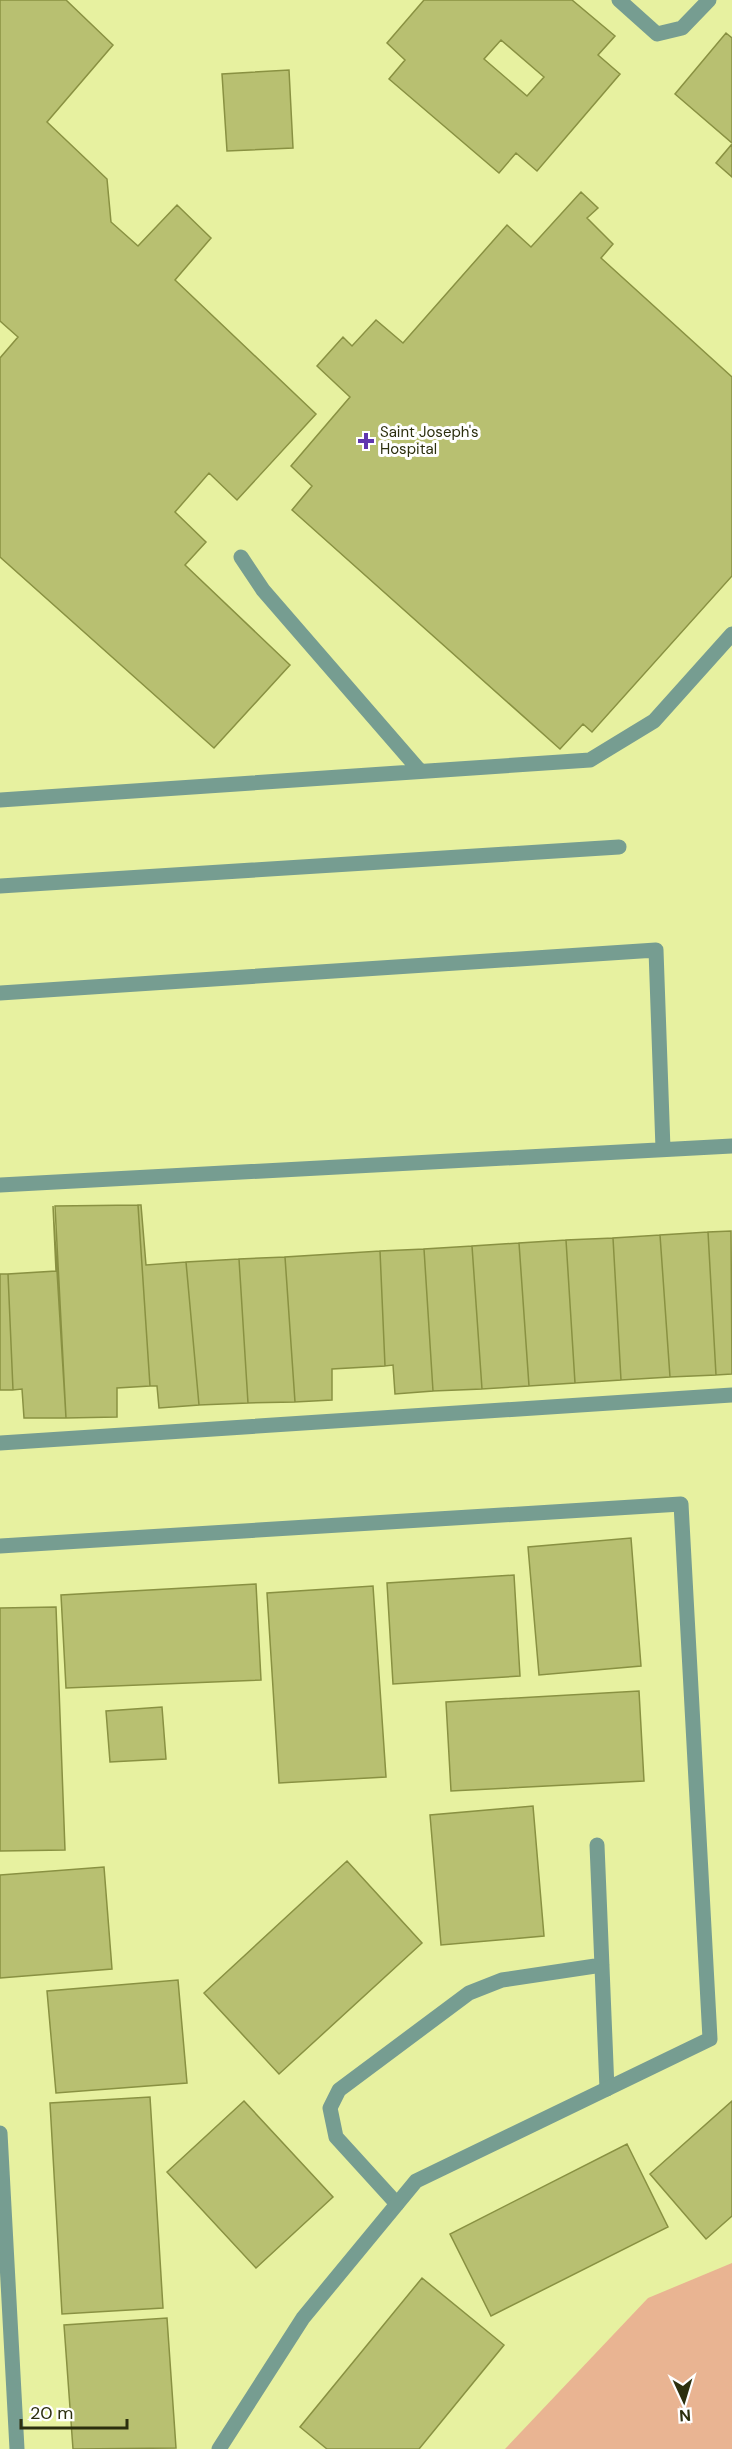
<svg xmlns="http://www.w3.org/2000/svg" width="732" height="2449" font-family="'DM Sans',sans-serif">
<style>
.green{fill:#e9b492}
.building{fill:#b8c071;stroke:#899142;stroke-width:1.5;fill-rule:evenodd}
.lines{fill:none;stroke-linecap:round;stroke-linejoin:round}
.service{stroke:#769d91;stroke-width:15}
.minor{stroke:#769d91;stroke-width:15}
.poi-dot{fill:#6036ae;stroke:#fff;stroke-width:2}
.labels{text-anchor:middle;stroke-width:6;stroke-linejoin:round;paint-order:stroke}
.poi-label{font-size:15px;fill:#2c2f0e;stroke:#fff;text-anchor:start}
</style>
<rect width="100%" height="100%" fill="#e7f1a0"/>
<path class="green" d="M732,2263V2449H505L648,2298Z"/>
<path class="building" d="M0,0H66L113,45L47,122L107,179L111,222L138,246L177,205L211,238L175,280L316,414L237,500L209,473L175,512L206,542L185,565L290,665L214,748L0,557V358L18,337L0,321Z
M424,0H572L615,36L598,55L620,74L537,171L516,153L499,173L389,79L405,60L387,43ZM501,40L544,77L527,96L484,59Z
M726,33L732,38V143L675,94Z
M289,70L293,148L227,151L222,74Z
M732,144V177L716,163Z
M581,192L598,208L587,218L613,244L601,258L732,377V576L592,732L583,724L560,749L292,510L312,486L291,466L350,397L317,366L343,337L352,346L376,320L403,343L507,225L531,247Z
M138,1205H141L146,1265L186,1262L199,1405L159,1408L157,1386H150Z
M138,1205L150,1386L117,1388V1417L66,1418L55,1206Z
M53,1206L66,1418H24L22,1389L13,1390L8,1274L56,1271Z
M731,1231L732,1374L716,1375L708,1232Z
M708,1232L716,1375L670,1377L660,1235Z
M660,1235L670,1377L621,1380L613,1238Z
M613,1238L621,1380L575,1383L566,1240Z
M566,1240L575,1383L529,1386L519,1243Z
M519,1243L529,1386L482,1389L472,1246Z
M472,1246L482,1389L433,1391L424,1249Z
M424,1249L433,1391L395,1394L393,1365L385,1366L380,1251Z
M380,1251L385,1366L332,1369V1400L295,1402L285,1257Z
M285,1257L295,1402L248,1403L239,1259Z
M239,1259L248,1403L199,1405L186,1262Z
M0,1274H8L13,1390H0Z
M631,1538L641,1666L539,1675L528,1547Z
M514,1575L520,1676L393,1684L387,1583Z
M256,1584L261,1680L66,1688L61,1595Z
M373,1586L386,1777L279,1783L267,1593Z
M56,1607L65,1850L0,1851V1608Z
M639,1691L644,1781L451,1791L446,1702Z
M162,1707L166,1759L110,1762L106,1711Z
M533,1806L544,1936L441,1945L430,1815Z
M347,1861L422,1943L279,2074L204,1993Z
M104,1867L112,1969L0,1978V1875Z
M178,1980L187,2083L56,2093L47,1991Z
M150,2097L163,2308L62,2314L50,2103Z
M244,2101L333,2197L256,2268L167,2172Z
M732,2101V2216L706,2239L650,2174Z
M627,2144L668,2227L491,2316L450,2234Z
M422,2278L504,2345L419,2449H327L300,2427Z
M167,2318L176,2448L73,2449L64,2325Z"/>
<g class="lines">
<path class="service" d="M619,0L657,34L682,28L709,0
M241,557L263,590L420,771
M0,800L590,760L654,721L732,634
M0,886L619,847
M0,993L656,950L663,1149
M0,1185L732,1146
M0,1443L732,1395
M597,1845L607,2089
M397,2204L336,2137L330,2108L339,2090L469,1993L502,1980L602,1965"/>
<path class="minor" d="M0,1546L681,1504L710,2039L416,2181L303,2318L219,2449
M0,2133L17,2449"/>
</g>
<path class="poi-dot" d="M363 432h6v6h6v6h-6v6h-6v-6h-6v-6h6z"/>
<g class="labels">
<g class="poi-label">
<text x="380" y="437">Saint Joseph's<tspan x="380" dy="17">Hospital</tspan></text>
</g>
</g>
<g transform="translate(684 2401) rotate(176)" stroke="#ffffff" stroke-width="4.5" paint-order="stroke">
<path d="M0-4.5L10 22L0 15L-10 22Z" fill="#2c2f0e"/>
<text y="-9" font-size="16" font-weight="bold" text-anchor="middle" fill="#2c2f0e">N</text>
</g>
<path d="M21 2419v9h106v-9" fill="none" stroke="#2c2f0e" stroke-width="3"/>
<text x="30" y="2419" font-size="18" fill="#2c2f0e" stroke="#ffffff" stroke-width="4.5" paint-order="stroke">20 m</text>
</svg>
